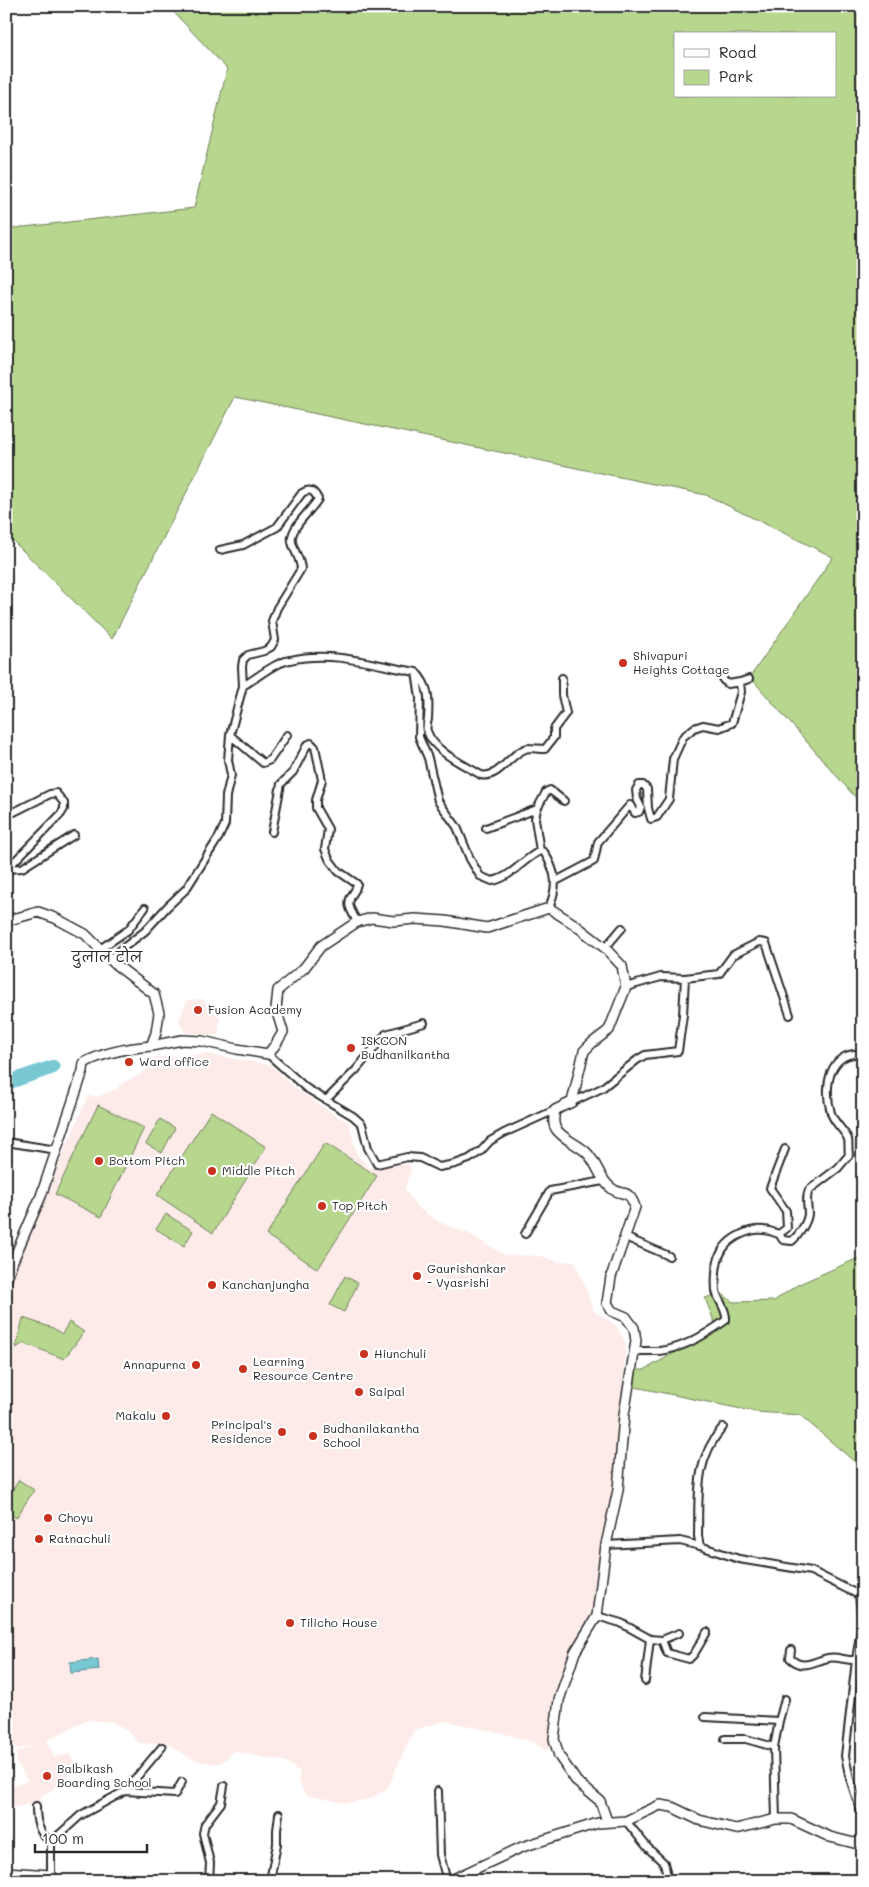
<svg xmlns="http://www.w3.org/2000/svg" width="869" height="1887" font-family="Mali,'Playpen Sans Deva',sans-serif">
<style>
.built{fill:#fdebe9}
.green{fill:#b7d68e;stroke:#71805c;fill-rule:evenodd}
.water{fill:#78c8d4;stroke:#598990}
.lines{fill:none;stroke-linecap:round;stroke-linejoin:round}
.river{stroke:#78c8d4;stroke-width:14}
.street-casing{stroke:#2b2b2b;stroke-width:10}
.secondary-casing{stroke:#2b2b2b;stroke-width:12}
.street{stroke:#fff;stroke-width:6}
.secondary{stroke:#fff;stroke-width:9}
.poi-dot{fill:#c8321e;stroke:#fff;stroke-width:2}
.labels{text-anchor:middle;stroke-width:4.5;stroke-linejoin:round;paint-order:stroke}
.poi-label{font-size:12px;fill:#2b2b2b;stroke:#fff;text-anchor:start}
.neighbourhood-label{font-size:14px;fill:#2b2b2b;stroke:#fff}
</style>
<rect width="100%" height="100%" fill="#fff"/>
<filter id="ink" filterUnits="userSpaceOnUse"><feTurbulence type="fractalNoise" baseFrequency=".02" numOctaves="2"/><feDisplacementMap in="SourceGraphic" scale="10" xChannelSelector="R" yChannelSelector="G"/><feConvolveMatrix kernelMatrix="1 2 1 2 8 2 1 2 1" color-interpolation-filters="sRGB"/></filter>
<g filter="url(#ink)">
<path class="built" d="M202,999L220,1018L218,1036L185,1032L179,1020L187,1000Z
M206,1054L271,1065L292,1086L321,1106L349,1123L357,1155L370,1168L408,1164L411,1169L405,1189L417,1207L439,1222L467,1233L505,1255L542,1256L558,1262L575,1261L594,1311L616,1325L626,1344L616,1476L591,1625L574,1651L553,1747L546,1750L532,1742L502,1733L445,1721L414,1730L387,1789L370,1799L346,1803L305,1795L298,1780L300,1772L285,1761L265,1758L234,1751L224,1761L217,1764L202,1762L190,1758L168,1744L139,1743L126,1730L112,1722L87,1720L46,1741L55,1757L70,1754L77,1769L49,1792L42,1794L40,1803H35L7,1809L8,1787L28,1781L16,1762L17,1752L37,1744L19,1749L6,1743V1296L37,1209L46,1193L88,1096L98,1097L116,1089L123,1083L141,1074L149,1067L156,1057Z"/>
<path class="green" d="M168,6H863V806L750,677L833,557L706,495L235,397L112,639L6,534V229L194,208L227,69ZM675,34H835V96H675Z
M98,1105L144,1128L101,1217L55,1194Z
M211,1111L266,1147L213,1233L157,1195Z
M160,1119L175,1128L162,1153L146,1144Z
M325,1143L377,1176L318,1269L266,1235Z
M166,1214L193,1231L184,1246L156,1229Z
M863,1256V1469L800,1415L756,1412L635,1387L636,1370H644L717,1329L705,1298L721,1293L733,1302L774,1301L797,1285Z
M345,1276L358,1283L344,1312L330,1305Z
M23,1318L53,1328L62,1334L69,1322L84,1332L64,1359L24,1343L16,1348Z
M19,1480L34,1490L16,1518L6,1511V1500Z"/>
<path class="water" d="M98,1659L99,1670L71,1673L70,1662Z"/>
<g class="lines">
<path class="river" d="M6,1083L53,1067"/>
<defs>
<path id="street" d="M723,676V680L728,684L740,682
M243,686C258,677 274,663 290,660C333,650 375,665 416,672
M230,735L263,763L270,760L287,735
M6,776V777
M6,804L8,808L14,812L50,794L56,793L64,803V809L61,814L6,870
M537,809L546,792L550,790L564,801
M486,828L537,809L535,819L540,851
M272,832L281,784L293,772L307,745L311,743L315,747L322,780L316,800V808L328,829L325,849L329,859L338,871L357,884C356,889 355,891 352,895C345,905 353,913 357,922
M7,869L22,868L74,835
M556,881L594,861L598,842L630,805L635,813L639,812L641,807L637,799L636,790L639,785H643L647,789L648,808L651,819L657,817L669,799L673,759L683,737L694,728L703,725L719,728L732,723L741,692L740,682L749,679
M549,908C558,886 557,873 544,852L540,851C523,859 511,878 492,881L480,876L470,859L457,827L438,801L428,758L419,737L420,698L416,672C430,687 429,700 428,719C427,723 426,728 427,731C434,752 463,764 481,775C500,779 510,752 528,748C533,748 540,749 545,749L554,737V729L566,713L562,695V678
M605,948L622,928
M100,949L128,930L145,908
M109,959L145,931L167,907L186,889L219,837L225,824L226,796L231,775L228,760L230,735L243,686L242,667L243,660L248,655L264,651L271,647L275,640L272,621L277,608L301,569C300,557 294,552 292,542C289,528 312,510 318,499C314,491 310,488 302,493L277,527L243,545L220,550
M626,987L661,977L685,978L719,974L733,955L759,942L766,943L790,1015
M268,1054L306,1088L353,1116L362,1124L368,1148L377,1164L407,1157L420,1158L439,1167L455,1164L469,1159L481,1151L490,1141L504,1133L555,1110
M326,1100L356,1070L386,1034L424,1023
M572,1102L602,1088L637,1060L645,1055L678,1051L683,1015L685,978
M6,1142L57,1150
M525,1234L550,1191L603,1181
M779,1234L783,1240L792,1241C799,1235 807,1223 808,1214C808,1205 805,1198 809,1190L838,1168L849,1155C848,1150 849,1144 848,1139C844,1130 834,1123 831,1113C823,1087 829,1050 863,1054
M625,1237L669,1256
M635,1351C643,1351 651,1351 659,1351C682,1349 707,1334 726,1320C727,1309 718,1301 716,1291C715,1278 716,1260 723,1249C731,1237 750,1228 764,1230C769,1230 774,1233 779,1234L787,1228L786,1211L770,1188L785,1149
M606,1545L680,1541L700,1546L739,1559L811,1571L859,1595
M700,1546L698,1536C699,1494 694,1461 723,1427
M862,1594L859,1595L862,1622L856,1660L845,1756L850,1779L863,1818
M597,1616L621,1623L650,1639L662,1640L679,1633
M662,1640L667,1653L689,1659L694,1654L707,1632
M791,1650L790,1658C803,1671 814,1661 828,1658C837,1656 847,1661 856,1660
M645,1681L650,1639
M705,1717L779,1721L785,1699
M725,1739H746L774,1747
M125,1791L175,1794L182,1782
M438,1791L440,1855L447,1881
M36,1806C36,1821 38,1833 51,1842
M776,1819L774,1747L779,1721
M626,1821L648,1848L664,1863L666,1871L667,1880L664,1881
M51,1875V1842L81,1815L125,1791L162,1747
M209,1881L210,1863L203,1833L205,1824L221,1803L224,1786
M270,1881L277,1844V1830L279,1814
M854,1881L863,1876"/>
<path id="secondary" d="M6,921L38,912L55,918L85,934L115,964L154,994L159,1013L156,1033L151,1046C129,1048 104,1052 84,1063L83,1071L41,1196L12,1263L6,1281
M151,1046L182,1040L202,1041L237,1049L268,1054L276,1044L283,1032L276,1009L278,990L304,968L321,946L357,922L372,918L394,921L415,919L445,921L487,928L549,908L574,924L605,948L622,966L626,987L609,1030L592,1043L584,1051L572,1102L555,1110C554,1117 552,1123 556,1129C563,1139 577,1144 586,1152C597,1162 599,1178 610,1187C621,1198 628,1186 635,1207L611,1277L607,1303L612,1311L626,1317L634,1328L636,1341L624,1415L618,1490L606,1545L597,1616L575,1652L559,1700L554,1739L559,1756L577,1782L600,1801L607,1821
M6,1872L51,1875L56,1881
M449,1881L522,1847L598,1823L626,1821L660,1805L672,1807L699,1820L736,1829L776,1819H791L830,1837L854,1843L863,1841"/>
</defs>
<use href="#street" class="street-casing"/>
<use href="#secondary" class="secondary-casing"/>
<use href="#street" class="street"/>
<use href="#secondary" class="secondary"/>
</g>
</g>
<g class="poi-dot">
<circle cx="623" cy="663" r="5"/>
<circle cx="198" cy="1010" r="5"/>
<circle cx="351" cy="1048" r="5"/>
<circle cx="129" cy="1062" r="5"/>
<circle cx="99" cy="1161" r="5"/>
<circle cx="212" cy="1171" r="5"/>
<circle cx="322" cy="1206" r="5"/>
<circle cx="417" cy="1276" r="5"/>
<circle cx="212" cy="1285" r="5"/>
<circle cx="364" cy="1354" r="5"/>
<circle cx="196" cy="1365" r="5"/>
<circle cx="243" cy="1369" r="5"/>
<circle cx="359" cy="1392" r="5"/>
<circle cx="166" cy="1416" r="5"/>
<circle cx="282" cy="1432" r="5"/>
<circle cx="313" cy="1436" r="5"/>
<circle cx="48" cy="1518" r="5"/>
<circle cx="39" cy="1539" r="5"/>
<circle cx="290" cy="1623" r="5"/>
<circle cx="47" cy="1776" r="5"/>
</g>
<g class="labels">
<g class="poi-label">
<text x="633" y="660">Shivapuri<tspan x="633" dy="14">Heights Cottage</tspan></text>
<text x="208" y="1014">Fusion Academy</text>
<text x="361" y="1045">ISKCON<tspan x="361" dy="14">Budhanilkantha</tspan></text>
<text x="139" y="1066">Ward office</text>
<text x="109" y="1165">Bottom Pitch</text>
<text x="222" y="1175">Middle Pitch</text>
<text x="332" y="1210">Top Pitch</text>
<text x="427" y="1273">Gaurishankar<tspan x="427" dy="14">- Vyasrishi</tspan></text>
<text x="222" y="1289">Kanchanjungha</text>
<text x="374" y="1358">Hiunchuli</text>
<text x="253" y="1366">Learning<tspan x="253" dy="14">Resource Centre</tspan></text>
<text x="186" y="1369" text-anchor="end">Annapurna</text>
<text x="369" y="1396">Saipal</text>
<text x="156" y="1420" text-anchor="end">Makalu</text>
<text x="272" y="1429" text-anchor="end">Principal's<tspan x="272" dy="14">Residence</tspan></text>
<text x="323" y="1433">Budhanilakantha<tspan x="323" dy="14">School</tspan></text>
<text x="58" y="1522">Choyu</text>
<text x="49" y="1543">Ratnachuli</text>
<text x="300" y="1627">Tilicho House</text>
<text x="57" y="1773">Balbikash<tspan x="57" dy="14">Boarding School</tspan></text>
</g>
<g class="neighbourhood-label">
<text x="107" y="962">दुलाल टोल</text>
</g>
</g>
<rect width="869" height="1887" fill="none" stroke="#fff" stroke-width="25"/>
<rect x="12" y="12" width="844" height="1862" fill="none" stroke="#2b2b2b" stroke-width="2" filter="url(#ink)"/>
<rect x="674" y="32" width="162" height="65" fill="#ffffff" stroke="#aaaaaa"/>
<rect x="684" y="49" width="25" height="8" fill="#ffffff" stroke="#aaaaaa"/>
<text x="719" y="58" font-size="15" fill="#2b2b2b">Road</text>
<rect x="684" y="70" width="25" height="15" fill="#b7d68e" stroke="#aaaaaa"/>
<text x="719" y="82" font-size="15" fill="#2b2b2b">Park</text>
<path d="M35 1844v8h112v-8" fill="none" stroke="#2b2b2b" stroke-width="2.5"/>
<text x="42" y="1844" font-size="15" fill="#2b2b2b" stroke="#ffffff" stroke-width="4" paint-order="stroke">100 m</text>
</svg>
